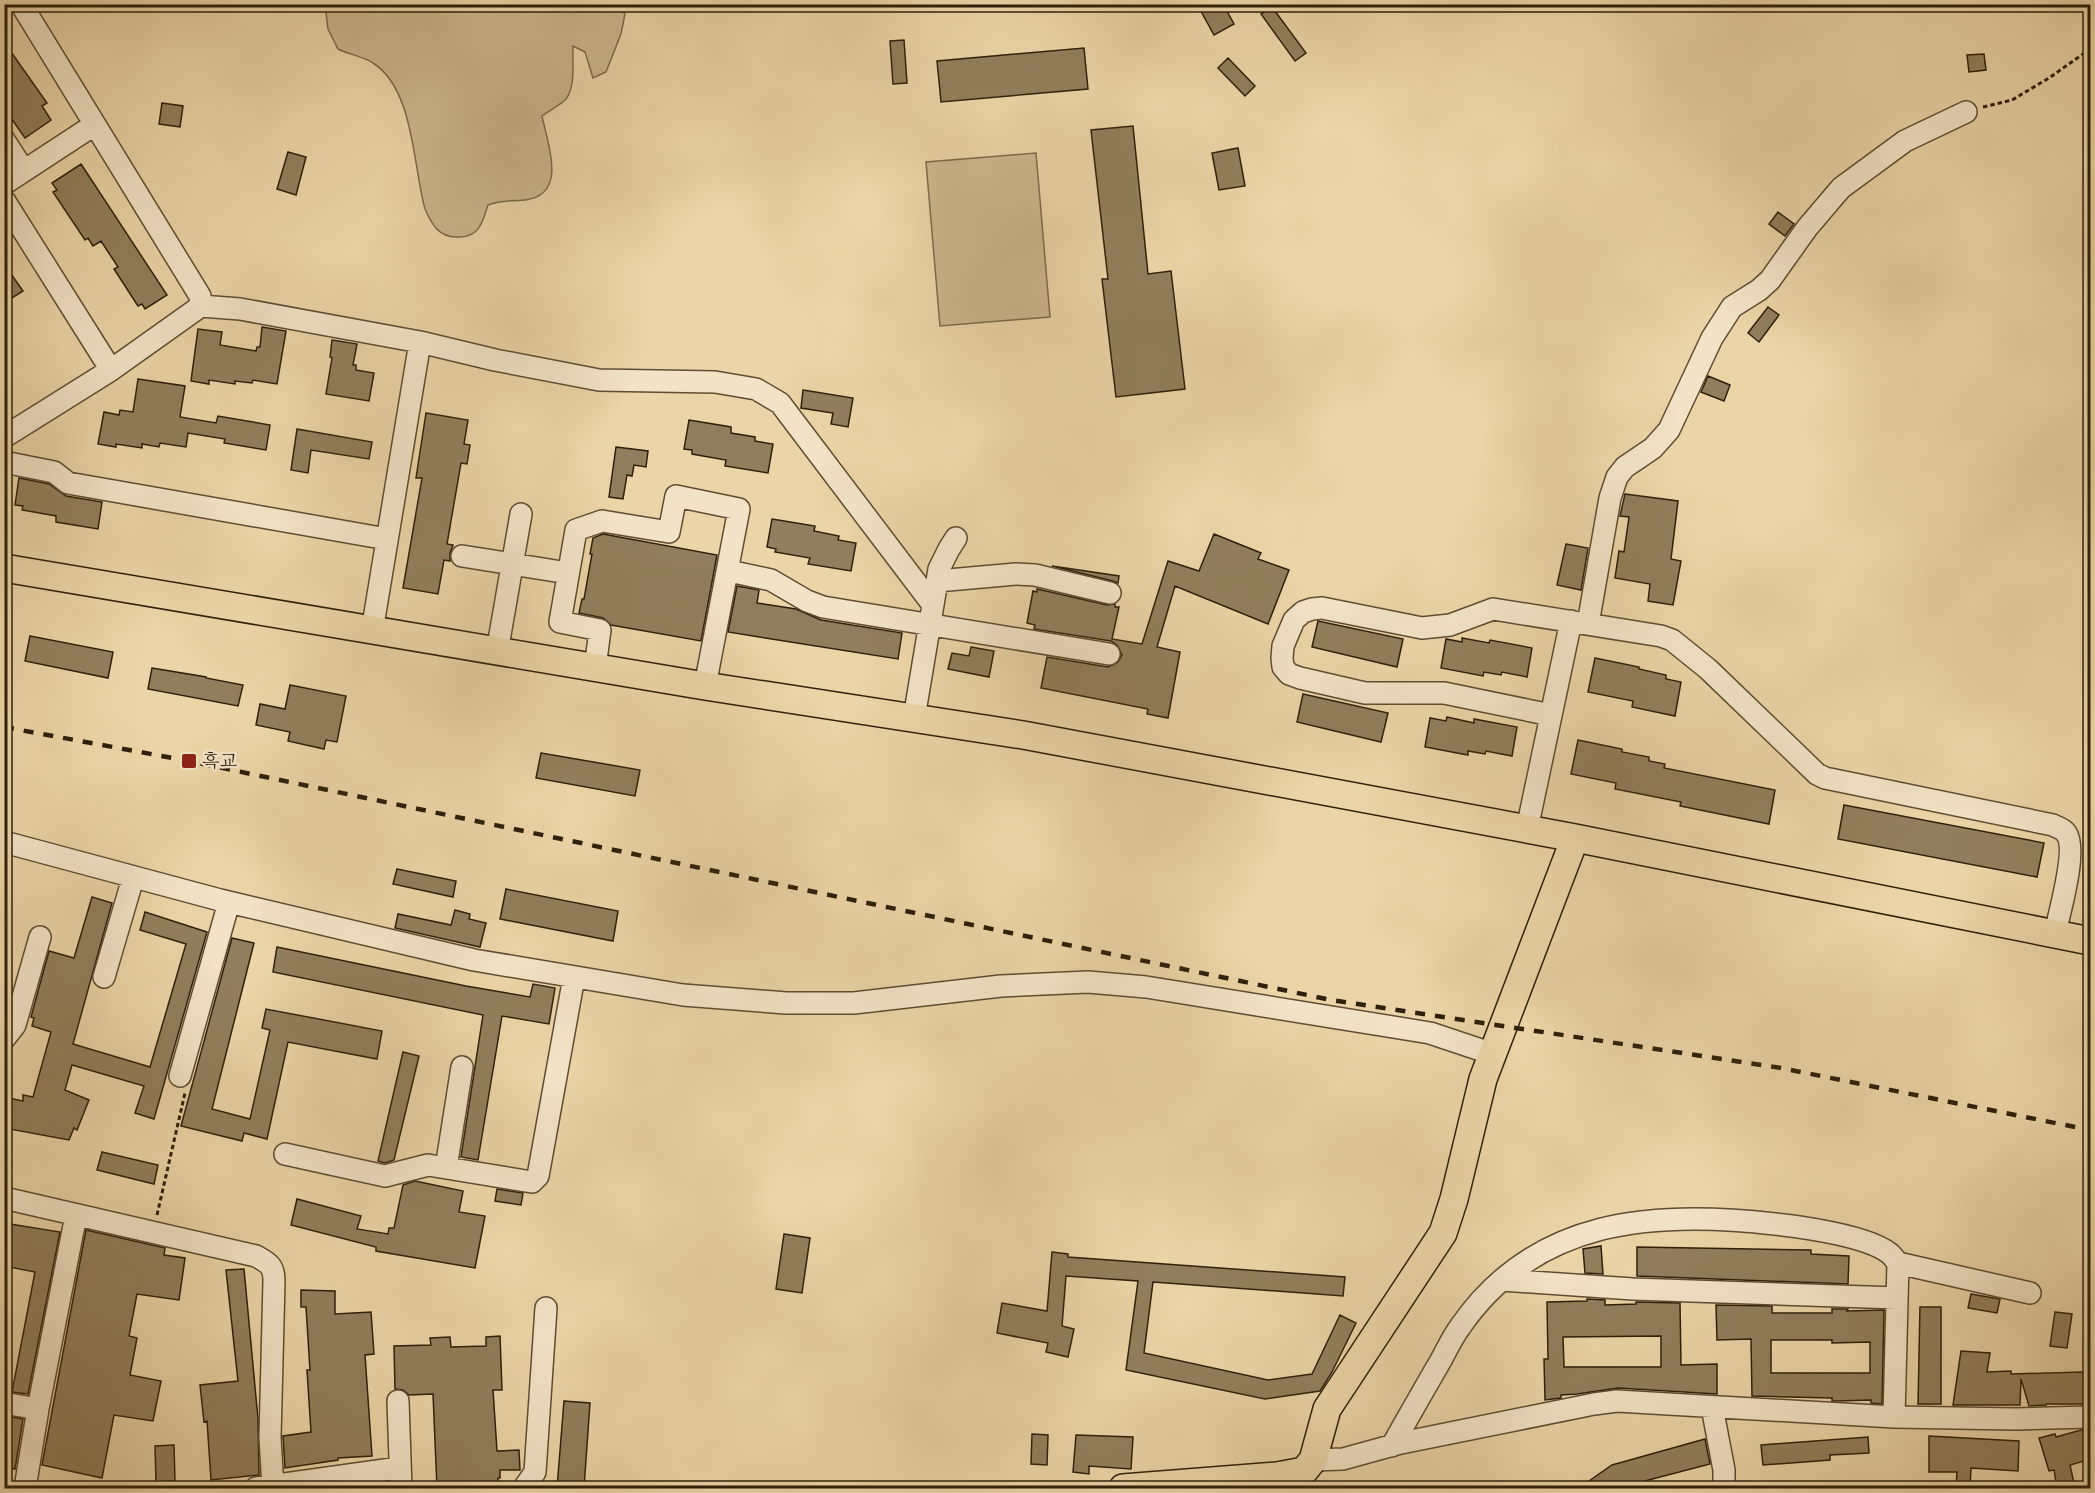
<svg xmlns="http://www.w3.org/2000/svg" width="2095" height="1493" font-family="'IM FELL French Canon','Noto Serif KR',serif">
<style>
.green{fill:#cbb58c;stroke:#7d6a4c;stroke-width:1.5}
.building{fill:#917e5c;stroke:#2f200b;stroke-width:1.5;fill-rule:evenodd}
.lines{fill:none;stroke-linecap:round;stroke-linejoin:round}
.minor-casing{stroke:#5e4d32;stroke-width:24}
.major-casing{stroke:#2f200b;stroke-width:30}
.path{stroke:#2f200b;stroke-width:3;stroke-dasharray:4.5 3;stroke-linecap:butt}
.minor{stroke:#f2e3c6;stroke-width:21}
.major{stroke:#ebd4a7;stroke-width:27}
.rail{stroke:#2f200b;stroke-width:4.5;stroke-dasharray:10 10;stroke-linecap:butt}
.poi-dot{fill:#8f2418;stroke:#f2e3c6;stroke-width:2}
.labels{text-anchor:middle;stroke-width:5;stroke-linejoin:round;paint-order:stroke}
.poi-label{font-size:18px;fill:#2f200b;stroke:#f2e3c6;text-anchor:start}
</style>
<rect width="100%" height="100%" fill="#ebd4a7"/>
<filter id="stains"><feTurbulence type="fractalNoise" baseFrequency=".00333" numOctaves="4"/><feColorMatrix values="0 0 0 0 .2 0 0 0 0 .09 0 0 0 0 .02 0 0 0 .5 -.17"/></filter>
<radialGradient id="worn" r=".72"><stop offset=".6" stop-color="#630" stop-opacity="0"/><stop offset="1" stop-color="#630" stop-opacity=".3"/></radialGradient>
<path class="green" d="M614,5L625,14L621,34L606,72L593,78L585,52L573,46C572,62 576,85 566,99C562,104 548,111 542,116C547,142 569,195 525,200C510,202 502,199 488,205C485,213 483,225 476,231C472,235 465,237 459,237C439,238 432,225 425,209C413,166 414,89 373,63C365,57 348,54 338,49L328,29L325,5Z
M1036,153L1050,317L940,326L926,162Z"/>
<path class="building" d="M1197,4H1223L1234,24L1214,35Z
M1272,7L1306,53L1295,61L1261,14Z
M904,40L907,83L893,84L890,41Z
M4,42L47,103L42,106L51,120L25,138L4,108Z
M1084,48L1088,89L941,102L937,61Z
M1984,54L1986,70L1969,72L1967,55Z
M1228,58L1255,86L1245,96L1218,68Z
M162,103L183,106L180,127L159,124Z
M1133,126L1148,274L1171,271L1185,389L1116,397L1102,279H1108L1091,130Z
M1238,148L1245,186L1219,190L1212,153Z
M288,152L306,157L296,195L277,189Z
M81,164L167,295L145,309L142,304L138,306L114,269L118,267L101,241L93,246L88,238L85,240L53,192L57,190L52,183Z
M1778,212L1794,224L1785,236L1769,224Z
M4,264L23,291L4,303Z
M1768,307L1779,315L1759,342L1748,333Z
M262,327L286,331L277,384L253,380L252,383L235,381V384L209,380V384L191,381L198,329L222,332L220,345L256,351L257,347H260Z
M332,340L357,344L353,365H356V370L374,373L369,401L326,394L332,358L330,357Z
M1708,376L1730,385L1724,401L1701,392Z
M138,379L185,386L180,417L216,423L218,416L270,425L266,450L224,443L225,439L188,433L186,447L160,443L159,447L142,444V448L116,444V447L98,444L104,412L119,415L120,410L133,412Z
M803,390L853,398L848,427L831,424L833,413L801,408Z
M426,413L468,420L464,444L470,445L467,464L461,463L447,544L453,545L450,553V561L444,560L438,594L403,588L422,478H416Z
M689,420L731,427V433L755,437V441L773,444L768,473L725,466L726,460L692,454V450L684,449Z
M297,429L372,442L369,459L311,450L308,473L291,470Z
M616,447L648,451L646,467L634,465L632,476L627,475L623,499L609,497Z
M19,478L49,484L66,496L102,502L98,529L56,522V516L22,510L23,506L15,505Z
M1625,494L1678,501L1671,559L1681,561L1673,605L1648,601L1650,584L1615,578L1619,551L1624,552L1629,517L1620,516Z
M772,519L815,526L814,531L839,536L838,540L856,543L851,571L808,564L810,558L775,552L776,549L767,547Z
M603,534L717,555L701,641L611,625L603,618L579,613L582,599H584L592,554H590L593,538Z
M1214,534L1261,553L1258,559L1289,570L1268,624L1175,586L1157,647L1180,652L1168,718L1147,714L1148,709L1041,688L1047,657L1108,667L1118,662L1122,655L1117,645L1111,641L1034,629L1035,625L1027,623L1033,591L1037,592V589L1107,605L1115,604V607H1119L1112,639L1142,644L1168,561L1199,571Z
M1566,544L1588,548L1581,590L1557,585Z
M1052,566L1119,576L1118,583L1113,581Z
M737,586L759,590L757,603L796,609L821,620L902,633L898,659L728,632Z
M1318,621L1403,639L1397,667L1312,647Z
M30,636L113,652L108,678L25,661Z
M1462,638L1489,643L1490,640L1532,648L1527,677L1502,672L1501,675L1484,672L1483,676L1441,668L1446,639L1462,642Z
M971,647L994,651L989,677L948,669L952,653L969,656Z
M1595,658L1639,667V669L1666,675V679L1681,682L1675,716L1632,707L1633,701L1588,692Z
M152,668L206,677V678L243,685L238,706L148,689Z
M290,685L346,696L337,742L326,740L324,749L288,741L290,732L256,725L260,704L285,709Z
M1303,694L1388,713L1381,742L1297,722Z
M1447,717L1474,723V719L1517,727L1512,756L1486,751L1485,754L1468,751V755L1425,747L1430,718L1446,721Z
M1578,740L1622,749V752L1649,757V761L1665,764L1664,768L1775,790L1769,824L1680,806L1681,802L1615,789L1616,783L1571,774Z
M541,753L640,770L635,796L536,778Z
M1844,805L2044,843L2037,877L1838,839Z
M397,869L456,881L453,897L393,884Z
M506,889L618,911L613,941L500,919Z
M92,897L112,903L73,1044L150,1067L186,944L140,930L145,912L207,932L154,1119L135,1113L144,1086L72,1065L65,1090L89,1100L77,1130L74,1128L69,1140L4,1128V1097L23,1101V1095L33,1097L51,1032L32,1026L34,1018L31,1017L49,951L74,958Z
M455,910L470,914L469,919L486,923L480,947L395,928L398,914L451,925Z
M232,938L254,943L212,1109L250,1119L270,1030L262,1028L266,1009L382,1031L377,1059L288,1042L267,1139L244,1133L242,1141L181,1126Z
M277,947L466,986L530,997L533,984L555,988L549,1024L502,1016L478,1160L461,1157L483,1015L273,972Z
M403,1052L419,1056L394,1160L385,1163L378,1161Z
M102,1152L158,1165L154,1184L97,1170Z
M415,1181L463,1191L459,1212L485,1216L475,1268L376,1251V1247L291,1225L297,1199L361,1216L357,1229L388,1234L389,1228H394L403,1185Z
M497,1189L523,1193L521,1205L495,1201Z
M4,1223L60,1232L28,1394L12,1392L35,1272L4,1266Z
M86,1230L165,1248L164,1255L185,1258L179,1300L137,1294L129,1336L137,1338L130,1375L161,1381L153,1421L114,1415L102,1478L42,1465Z
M784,1234L810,1238L802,1293L776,1289Z
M1601,1246L1603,1274L1585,1273L1583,1249Z
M1637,1247L1811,1250V1254L1849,1256L1848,1284L1637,1276Z
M1052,1252L1068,1254V1257L1345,1277L1343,1296L1153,1282L1144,1353L1268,1380L1312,1374L1340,1315L1356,1323L1332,1372L1320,1391L1265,1399L1126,1370L1138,1281L1066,1276L1062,1326L1074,1329L1068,1357L1046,1352L1048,1343L997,1333L1002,1303L1047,1311Z
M244,1269L258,1419L259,1475L211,1480L207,1421L204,1422L200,1385L238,1381L226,1270Z
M301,1290L335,1291V1314L371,1312L374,1354L365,1355L372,1456L338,1458V1460L285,1468L283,1436L311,1432L307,1370H310L306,1307H301Z
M1971,1294L2000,1299L1997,1313L1968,1308Z
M1587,1299L1605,1300V1305L1636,1304V1302L1680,1303L1681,1365L1717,1364V1394L1618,1388L1577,1394L1561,1395V1398L1545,1400L1544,1359H1548L1547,1302L1587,1301ZM1661,1336V1367H1564L1563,1337Z
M1716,1305L1772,1306V1313H1832V1309H1848L1847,1311L1884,1310L1882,1404L1871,1403V1400L1836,1401H1832V1398L1752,1396L1751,1339L1717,1340ZM1771,1340H1832V1343L1870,1342V1373H1771Z
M1920,1307H1941V1404H1918Z
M2055,1312L2072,1314L2067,1348L2050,1346Z
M500,1336L502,1390H493L497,1451L519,1450L520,1470H500V1478H498V1488H437L433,1394L409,1395L403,1390L395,1389L394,1346L431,1345L430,1338L450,1337L451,1347L486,1346V1337Z
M1961,1351L1990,1353L1987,1372L2011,1371V1374L2083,1372L2084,1404H2046V1405L2029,1406L2021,1379L2020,1405H1953Z
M564,1401L590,1403L584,1488H557Z
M7,1416L23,1419L15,1469L4,1467V1429Z
M2081,1430H2091V1459L2070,1465L2075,1488H2057L2054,1470L2049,1471L2039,1438L2055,1434L2056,1437Z
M1032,1434L1048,1435L1047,1465L1031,1464Z
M1076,1435L1133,1437L1131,1469L1089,1466V1474L1073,1472Z
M1929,1436L2019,1441L2018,1471L1971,1468L1970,1488H1956L1957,1472H1929Z
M1868,1437L1869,1453L1830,1455V1460L1763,1465L1761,1445Z
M1705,1439L1710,1464L1618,1488H1579L1612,1465Z
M174,1445L175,1481L156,1482L155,1446Z"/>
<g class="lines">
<defs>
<path id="minor" d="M4,140L24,171
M4,184L94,125
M4,200L111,370
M201,306L240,309L420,342L495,360L599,380L715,382L756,389L780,403L933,605
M4,437L111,370L201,306L200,296L21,4
M4,462L54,472L68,483L387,539
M462,556L568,573
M729,571L771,580L807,601L823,607L1109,654
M937,581L1016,574L1035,575L1110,593
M1588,624L1610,498L1617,477L1625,467L1653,448L1669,430L1712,338L1732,307L1759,290L1770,280L1807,228L1841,188L1905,141L1966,112
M372,631L420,342
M497,652L521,514
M595,668L600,630L560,622L576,530L602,521L669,532L676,496L739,509L705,686
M1551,715L1444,693H1365L1300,678L1289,674L1283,667L1282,658L1283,646L1294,620L1303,612L1312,609L1322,608L1422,628L1450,625L1493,609L1661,636L1672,640L1708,669L1817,774L1825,778L2053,825C2056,827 2063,829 2065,832C2079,846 2059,914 2055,933
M914,718L939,569L949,549L956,538
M1527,829L1571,621
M4,842L220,900L474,960L683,995L786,1003H854L1001,986L1088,982L1146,987L1430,1033L1493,1054
M104,977L133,878
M4,1039L15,1025L40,937
M180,1076L229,902
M285,1154L385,1176L428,1165L532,1182L538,1176L574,977
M446,1168L462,1067
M4,1198L256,1256C269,1263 274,1266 274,1281L270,1438L273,1488
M1502,1280L1633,1289L1897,1298
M398,1401L401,1488
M4,1403L38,1409
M1712,1407L1724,1470V1488
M1894,1417L1898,1263
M1392,1446C1407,1419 1422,1393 1437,1367C1445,1354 1451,1339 1460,1327C1535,1218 1654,1210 1775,1224C1803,1227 1867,1236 1889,1253C1892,1255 1895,1260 1898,1263L2030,1293
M1313,1460L1343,1459L1401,1443L1594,1404L1617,1401L1894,1417L2016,1419L2090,1417
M25,1488L38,1409L76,1215
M256,1488L399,1468
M524,1488L535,1472L546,1308"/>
<path id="major" d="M4,568L705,686L1023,735L1575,838L2090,941
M1123,1488L1277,1476L1304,1471L1313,1460L1327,1409L1443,1233L1454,1199L1483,1079L1575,838"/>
</defs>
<use href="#minor" class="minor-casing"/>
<use href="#major" class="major-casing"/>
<path class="path" d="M1983,107L2012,100L2049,78L2090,49
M157,1215L185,1093"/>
<use href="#minor" class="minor"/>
<use href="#major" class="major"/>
<path class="rail" d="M4,727L189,761L1331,1000L1781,1068L2090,1130"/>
</g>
<rect class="poi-dot" x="181" y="753" width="16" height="16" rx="3"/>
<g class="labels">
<g class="poi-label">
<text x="202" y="767">흑교</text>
</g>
</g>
<rect width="2095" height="1493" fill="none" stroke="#ebd4a7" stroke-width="24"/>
<rect x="6" y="6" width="2083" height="1481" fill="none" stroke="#2f200b" stroke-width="3"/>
<rect x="12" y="12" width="2071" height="1469" fill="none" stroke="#2f200b" stroke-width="1.5"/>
<rect width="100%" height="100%" filter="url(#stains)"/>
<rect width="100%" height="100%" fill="url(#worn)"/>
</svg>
